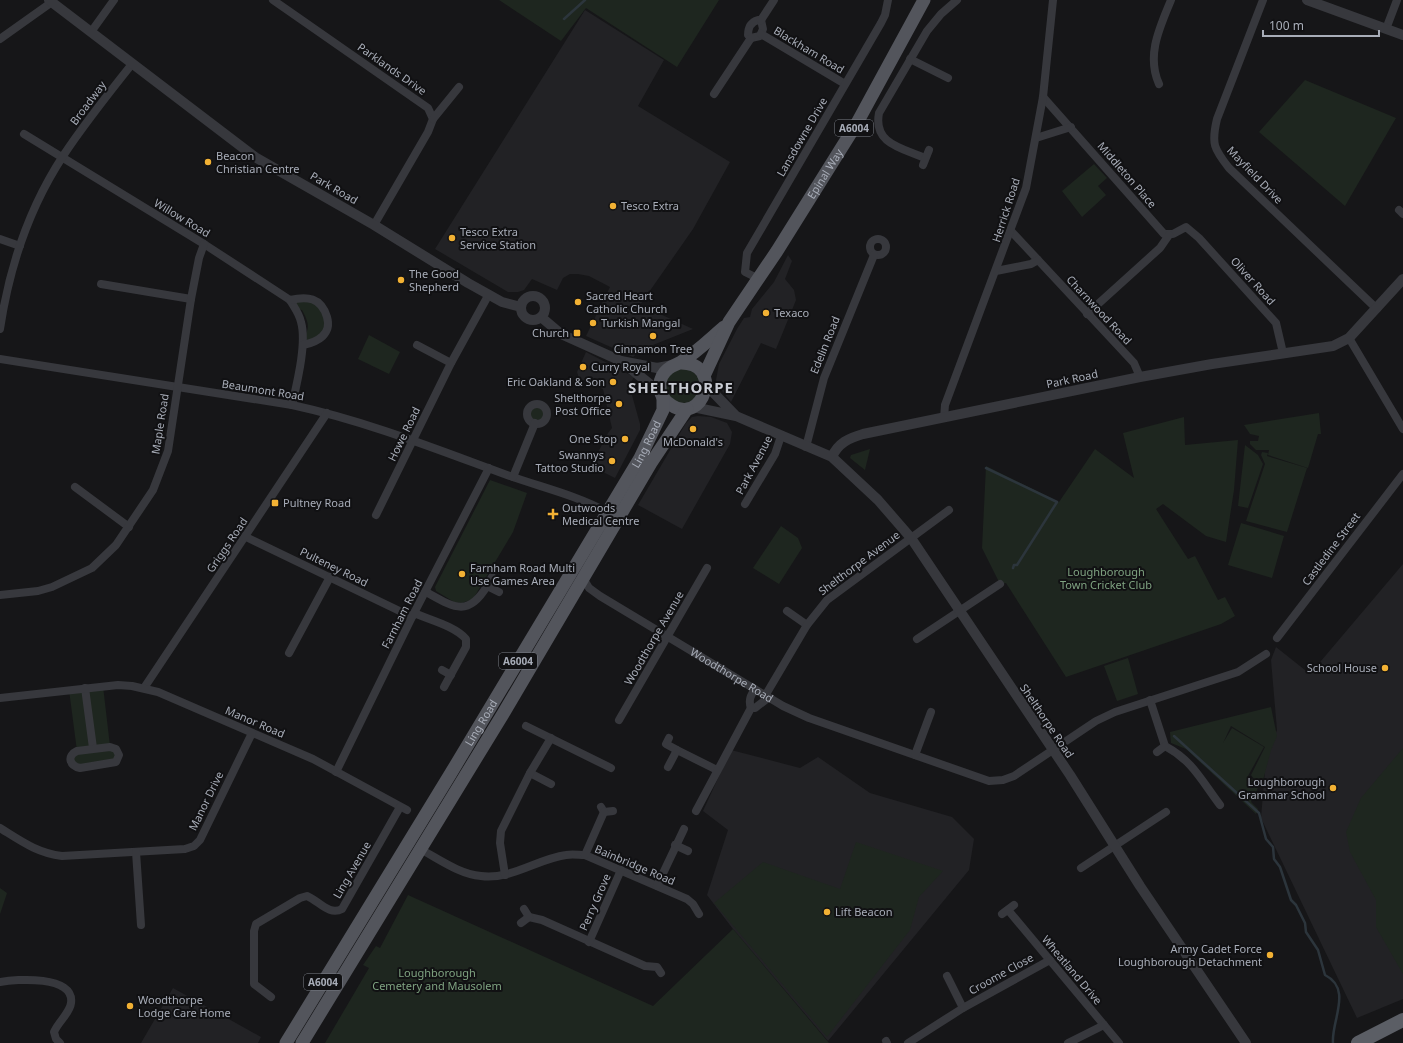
<svg xmlns="http://www.w3.org/2000/svg" width="1403" height="1043" font-family="'Noto Sans',sans-serif">
<style>
.built{fill:#222225}
.green{fill:#1e261f;fill-rule:evenodd}
.lines{fill:none;stroke-linecap:round;stroke-linejoin:round}
.stream{stroke:#2c353c;stroke-width:2.5}
.minor{stroke:#37383d;stroke-width:8}
.tertiary{stroke:#37383d;stroke-width:10}
.primary{stroke:#53555c;stroke-width:13}
.trunk{stroke:#5b5e65;stroke-width:14}
.poi-dot{fill:#f2b134;stroke:#111113;stroke-width:1.5}
.labels{text-anchor:middle;stroke-width:4;stroke-linejoin:round;paint-order:stroke}
.shield{fill:#111113;stroke:#7b7e86;stroke-width:1}
.shield-label{font-size:10px;font-weight:bold;fill:#a8adb8}
.street-label{font-size:11px;fill:#a8adb8;stroke:#111113}
.poi-label{font-size:11px;fill:#a8adb8;stroke:#111113;text-anchor:start}
.park-label{font-size:11px;fill:#7fa381;stroke:#111113}
.district-label{font-size:15px;font-weight:bold;letter-spacing:1px;fill:#c9ccd4;stroke:#111113}
</style>
<rect width="100%" height="100%" fill="#161618"/>
<path class="built" d="M585,10L664,60L638,106L730,162L693,229L640,305L693,329L643,349L633,357L586,336L610,287L589,276L578,274H570L563,278L557,290L532,279L524,290L518,292H508L435,249Z
M788,255L792,261L785,279L794,290L796,300L792,310L776,349L761,343L731,402L719,387L716,380L719,364L737,329L744,318L750,317L752,309L774,282Z
M586,352L634,377L630,384V388L640,424V430L615,478L591,466L608,433L612,428L603,389L579,378L577,372Z
M698,416L711,417L727,423L732,432L730,444L682,529L638,505L686,423L692,417Z
M1403,564V999L1357,1018L1261,818L1266,758L1277,730L1271,660L1276,647L1310,674Z
M731,750L800,768L818,757L870,793L952,817L974,839L969,870L828,1041L733,929L707,895L728,830L703,811Z
M173,988L261,1037L258,1043H141Z"/>
<path class="green" d="M499,0H719L677,67L586,8L561,41Z
M1305,80L1396,118L1345,206L1259,132Z
M1094,164L1107,178L1098,186L1106,195L1082,217L1062,191Z
M290,300H316L329,328L311,343L303,338C311,328 308,321 302,310L297,309Z
M369,335L400,352L389,374L358,359Z
M666 386a17 17 0 1 1 34 0a17 17 0 1 1-34 0Z
M527 414a10 10 0 1 1 20 0a10 10 0 1 1-20 0Z
M1319,413L1321,434H1318L1308,468L1268,455L1269,450H1256L1250,444V441H1258L1259,436L1250,434L1244,425Z
M1184,417L1185,445L1238,440L1234,490L1226,542L1206,536L1163,504L1156,509L1188,559L1195,556L1218,600L1225,597L1235,616L1221,624L1066,677L1006,583L1000,584L982,548L986,466L1059,502L1095,449L1134,478L1123,433Z
M1245,445L1258,455L1263,464L1248,508L1238,506Z
M870,449L865,470L850,458L851,455Z
M1262,452L1268,453L1267,456L1307,468L1287,532L1246,521L1265,464L1261,455Z
M490,480L527,493L513,532L473,599L462,603L454,602L436,591L435,587Z
M1241,523L1284,536L1272,578L1228,565Z
M781,526L798,538L802,548L779,584L753,568Z
M1128,658L1138,694L1117,701L1104,666Z
M103,686L110,746L119,759L80,768L71,763L77,751L69,690Z
M1271,707L1277,736L1271,750L1261,788L1259,786L1251,802L1258,809L1256,814L1186,749L1171,743L1170,732ZM1231,726L1265,747L1251,775L1258,784L1248,776L1264,747L1232,728L1223,743Z
M1403,748V974L1376,927V900L1350,852L1346,832L1361,798Z
M856,842L943,871L919,897L910,930L827,1037L714,903L763,862L840,889Z
M0,888L7,893L0,914Z
M408,895L653,1006L733,929L829,1043H325L369,968L363,965L376,946L380,948Z"/>
<g class="lines">
<path class="stream" d="M564,19L585,0
M986,468L1057,502L1017,565H1014L1013,568
M1174,736L1259,813L1266,839L1273,847L1274,859L1280,867L1291,900L1296,905L1305,923L1306,932L1318,950L1325,975C1353,989 1331,1021 1333,1043"/>
<g class="minor">
<path d="M273,0L428,108L433,119L428,132L374,225"/>
<path d="M1263,0L1217,119C1211,144 1214,149 1229,168L1377,309"/>
<path d="M758,20H761L763,29L760,36L751,38L748,35C748,28 751,22 758,20Z"/>
<path d="M761,20L774,0"/>
<path d="M1386,29L1397,0"/>
<path d="M91,32L114,0"/>
<path d="M761,34L845,84"/>
<path d="M0,39L52,2"/>
<path d="M910,59L948,78"/>
<path d="M1159,84C1146,55 1160,27 1171,0"/>
<path d="M714,94L751,38"/>
<path d="M1043,97L1164,234H1173L1186,227L1199,238L1276,323L1283,353"/>
<path d="M433,119L459,87"/>
<path d="M24,134L204,244L290,300C294,307 299,313 301,322C307,343 297,383 292,405"/>
<path d="M1036,138L1071,127"/>
<path d="M925,158C902,148 873,144 879,113L927,31L941,14L957,0"/>
<path d="M923,165L929,150"/>
<path d="M1399,210L1403,214"/>
<path d="M1011,231L1134,363L1140,377"/>
<circle cx="878" cy="247" r="8"/>
<path d="M0,239L20,246"/>
<path d="M996,271L1031,264L1038,260"/>
<path d="M759,279L745,272L747,253L881,23L885,15L888,0"/>
<path d="M101,284L191,299"/>
<path d="M290,300C307,296 321,297 327,317C332,334 318,342 303,345"/>
<path d="M1087,314L1160,248L1169,235"/>
<path d="M0,329C9,269 29,208 63,156C84,124 108,94 132,64"/>
<path d="M1349,338L1403,429"/>
<path d="M417,345L451,363"/>
<path d="M0,359L292,405C366,421 436,449 507,475C540,487 576,495 607,512"/>
<circle cx="537" cy="414" r="10"/>
<path d="M944,418L945,405L1026,188L1043,97L1053,0"/>
<path d="M806,447L824,378L874,255"/>
<path d="M513,477L535,423"/>
<path d="M75,487L129,527"/>
<path d="M745,504L775,454L781,436"/>
<path d="M376,515L451,363L489,294"/>
<path d="M246,537L412,617"/>
<path id="s1" d="M583,578L589,588L600,596L783,706L809,718L989,781L1003,780L1014,776L1096,721L1115,712L1238,672L1266,654"/>
<path d="M487,586L492,577"/>
<path d="M426,592C453,607 468,618 487,586L499,592"/>
<path d="M0,595L38,591L52,587L92,568L116,545L153,490L168,451L191,299L199,258L204,244"/>
<path d="M787,611L807,625"/>
<path d="M414,613C430,620 455,626 466,639V647L444,687"/>
<path d="M1277,638L1403,474"/>
<path d="M917,639L1000,584"/>
<path d="M289,653L330,577"/>
<path d="M442,670L451,675"/>
<path d="M85,688L93,748"/>
<path d="M144,688L327,413"/>
<path d="M755,689C751,695 748,700 751,708H755L768,698"/>
<path d="M765,696L807,625L827,600L949,510"/>
<path d="M0,698L118,685L132,686L158,692L313,759L407,810"/>
<path d="M1150,700L1165,746C1193,761 1201,780 1220,805"/>
<path d="M619,720L707,568"/>
<path d="M526,726L611,768"/>
<path d="M110,747L116,749L119,755L116,762L80,768C70,766 66,756 77,751Z"/>
<path d="M677,750L717,770"/>
<path d="M1157,752L1165,746"/>
<path d="M915,755L931,712"/>
<path d="M668,767L677,750L666,744L669,738"/>
<path d="M336,772L412,617L489,468"/>
<path d="M530,773L551,784"/>
<path d="M601,807L604,812L613,811"/>
<path d="M696,811L751,708"/>
<path d="M0,828C21,841 37,853 62,856L185,849L194,846L200,840L252,733"/>
<path d="M675,845L688,851"/>
<path d="M420,849C439,859 459,874 481,876C511,880 537,859 566,855C572,854 579,855 585,855L687,899L693,904L699,914"/>
<path d="M136,852L141,925"/>
<path d="M585,855L604,812"/>
<path d="M1081,868L1166,812"/>
<path d="M505,875L500,843L501,831L530,773L551,738"/>
<path d="M657,886L684,829"/>
<path d="M1008,910L1119,1043"/>
<path d="M1002,914L1014,905"/>
<path d="M529,917L542,920L645,966L657,967L661,973"/>
<path d="M521,923L529,917L524,909"/>
<path d="M589,942L621,870"/>
<path d="M947,976L963,1008"/>
<path d="M0,982C16,979 75,975 71,1003C70,1013 58,1022 54,1032L56,1039L60,1043"/>
<path d="M271,997L254,984V931L256,924L300,898L307,896C319,901 329,916 342,909L400,807"/>
<path d="M886,1041L887,1043"/>
<path d="M908,1043L963,1008L1050,960"/>
<path d="M1068,1043L1104,1025"/>
</g>
<path class="tertiary" d="M49,0L255,157L374,225L468,283L502,302L521,307
M1307,0L1403,35
M521 308a12 12 0 1 1 24 0a12 12 0 1 1-24 0Z
M541,317L561,334L621,361L657,368L673,365
M621,361L661,393
M706,385L736,416
M693,407L736,416L832,457L878,500L911,538L1070,775L1140,886L1246,1043
M832,457C838,443 849,438 863,434L1140,377L1212,364L1333,346L1349,338L1403,279"/>
<g class="primary">
<path d="M680,363C725,362 703,427 671,405C664,401 659,393 660,385C660,379 663,373 668,369C672,365 677,365 681,362C697,352 710,339 724,327"/>
<path id="s2" d="M704,376L729,322L777,251L857,123L924,0"/>
<path id="s3" d="M286,1043L451,773L640,458L663,410V397"/>
<path d="M302,1043L503,714L651,463L687,409"/>
</g>
<path class="trunk" d="M1358,1043L1403,1020"/>
</g>
<g class="poi-dot">
<circle cx="208" cy="162" r="4"/>
<circle cx="613" cy="206" r="4"/>
<circle cx="452" cy="238" r="4"/>
<circle cx="401" cy="280" r="4"/>
<circle cx="578" cy="302" r="4"/>
<circle cx="766" cy="313" r="4"/>
<circle cx="593" cy="323" r="4"/>
<rect x="573" y="329" width="8" height="8" rx="2"/>
<circle cx="653" cy="336" r="4"/>
<circle cx="583" cy="367" r="4"/>
<circle cx="613" cy="382" r="4"/>
<circle cx="619" cy="404" r="4"/>
<circle cx="693" cy="429" r="4"/>
<circle cx="625" cy="439" r="4"/>
<circle cx="612" cy="461" r="4"/>
<rect x="271" y="499" width="8" height="8" rx="2"/>
<path d="M551 508h4v4h4v4h-4v4h-4v-4h-4v-4h4z"/>
<circle cx="462" cy="574" r="4"/>
<circle cx="1385" cy="668" r="4"/>
<circle cx="1333" cy="788" r="4"/>
<circle cx="827" cy="912" r="4"/>
<circle cx="1270" cy="955" r="4"/>
<circle cx="130" cy="1006" r="4"/>
</g>
<g class="labels">
<g class="shield">
<rect x="835" y="120" width="38" height="16" rx="3"/>
<rect x="499" y="653" width="38" height="16" rx="3"/>
<rect x="304" y="974" width="38" height="16" rx="3"/>
</g>
<g class="shield-label">
<text x="854" y="132">A6004</text>
<text x="518" y="665">A6004</text>
<text x="323" y="986">A6004</text>
</g>
<g class="street-label">
<text transform="translate(809 50) rotate(31)" y="4">Blackham Road</text>
<text transform="translate(392 69) rotate(35)" y="4">Parklands Drive</text>
<text transform="translate(88 103) rotate(-53)" y="4">Broadway</text>
<text transform="translate(802 137) rotate(-60)" y="4">Lansdowne Drive</text>
<text dy="4" stroke="none"><textPath href="#s2" startOffset="236">Epinal Way</textPath></text>
<text transform="translate(1127 175) rotate(49)" y="4">Middleton Place</text>
<text transform="translate(1255 175) rotate(46)" y="4">Mayfield Drive</text>
<text transform="translate(334 188) rotate(30)" y="4">Park Road</text>
<text transform="translate(1006 210) rotate(-72)" y="4">Herrick Road</text>
<text transform="translate(182 218) rotate(31)" y="4">Willow Road</text>
<text transform="translate(1253 281) rotate(48)" y="4">Oliver Road</text>
<text transform="translate(1099 310) rotate(47)" y="4">Charnwood Road</text>
<text transform="translate(825 345) rotate(-68)" y="4">Edelin Road</text>
<text transform="translate(1072 379) rotate(-12)" y="4">Park Road</text>
<text transform="translate(263 390) rotate(9)" y="4">Beaumont Road</text>
<text transform="translate(160 424) rotate(-81)" y="4">Maple Road</text>
<text transform="translate(404 434) rotate(-64)" y="4">Howe Road</text>
<text dy="4" stroke="none"><textPath href="#s3" startOffset="699">Ling Road</textPath></text>
<text transform="translate(754 465) rotate(-62)" y="4">Park Avenue</text>
<text transform="translate(227 545) rotate(-56)" y="4">Griggs Road</text>
<text transform="translate(1331 549) rotate(-53)" y="4">Castledine Street</text>
<text transform="translate(859 563) rotate(-37)" y="4">Shelthorpe Avenue</text>
<text transform="translate(334 567) rotate(26)" y="4">Pulteney Road</text>
<text transform="translate(402 614) rotate(-63)" y="4">Farnham Road</text>
<text transform="translate(654 638) rotate(-60)" y="4">Woodthorpe Avenue</text>
<text dy="4" stroke="none"><textPath href="#s1" startOffset="179">Woodthorpe Road</textPath></text>
<text transform="translate(1047 721) rotate(56)" y="4">Shelthorpe Road</text>
<text transform="translate(255 722) rotate(23)" y="4">Manor Road</text>
<text dy="4" stroke="none"><textPath href="#s3" startOffset="375">Ling Road</textPath></text>
<text transform="translate(206 801) rotate(-64)" y="4">Manor Drive</text>
<text transform="translate(635 865) rotate(23)" y="4">Bainbridge Road</text>
<text transform="translate(352 870) rotate(-60)" y="4">Ling Avenue</text>
<text transform="translate(595 902) rotate(-66)" y="4">Perry Grove</text>
<text transform="translate(1072 970) rotate(50)" y="4">Wheatland Drive</text>
<text transform="translate(1001 974) rotate(-29)" y="4">Croome Close</text>
</g>
<g class="poi-label">
<text x="216" y="160">Beacon<tspan x="216" dy="13">Christian Centre</tspan></text>
<text x="621" y="210">Tesco Extra</text>
<text x="460" y="236">Tesco Extra<tspan x="460" dy="13">Service Station</tspan></text>
<text x="409" y="278">The Good<tspan x="409" dy="13">Shepherd</tspan></text>
<text x="586" y="300">Sacred Heart<tspan x="586" dy="13">Catholic Church</tspan></text>
<text x="774" y="317">Texaco</text>
<text x="601" y="327">Turkish Mangal</text>
<text x="569" y="337" text-anchor="end">Church</text>
<text x="653" y="353" text-anchor="middle">Cinnamon Tree</text>
<text x="591" y="371">Curry Royal</text>
<text x="605" y="386" text-anchor="end">Eric Oakland &amp; Son</text>
<text x="611" y="402" text-anchor="end">Shelthorpe<tspan x="611" dy="13">Post Office</tspan></text>
<text x="617" y="443" text-anchor="end">One Stop</text>
<text x="693" y="446" text-anchor="middle">McDonald's</text>
<text x="604" y="459" text-anchor="end">Swannys<tspan x="604" dy="13">Tattoo Studio</tspan></text>
<text x="283" y="507">Pultney Road</text>
<text x="562" y="512">Outwoods<tspan x="562" dy="13">Medical Centre</tspan></text>
<text x="470" y="572">Farnham Road Multi<tspan x="470" dy="13">Use Games Area</tspan></text>
<text x="1377" y="672" text-anchor="end">School House</text>
<text x="1325" y="786" text-anchor="end">Loughborough<tspan x="1325" dy="13">Grammar School</tspan></text>
<text x="835" y="916">Lift Beacon</text>
<text x="1262" y="953" text-anchor="end">Army Cadet Force<tspan x="1262" dy="13">Loughborough Detachment</tspan></text>
<text x="138" y="1004">Woodthorpe<tspan x="138" dy="13">Lodge Care Home</tspan></text>
</g>
<g class="park-label">
<text x="1106" y="576">Loughborough<tspan x="1106" dy="13">Town Cricket Club</tspan></text>
<text x="437" y="977">Loughborough<tspan x="437" dy="13">Cemetery and Mausolem</tspan></text>
</g>
<g class="district-label">
<text x="681" y="393">SHELTHORPE</text>
</g>
</g>
<path d="M1263 30v6h116v-6" fill="none" stroke="#a8adb8" stroke-width="2"/>
<text x="1269" y="30" font-size="12" fill="#a8adb8" stroke="#111113" stroke-width="3" paint-order="stroke">100 m</text>
</svg>
